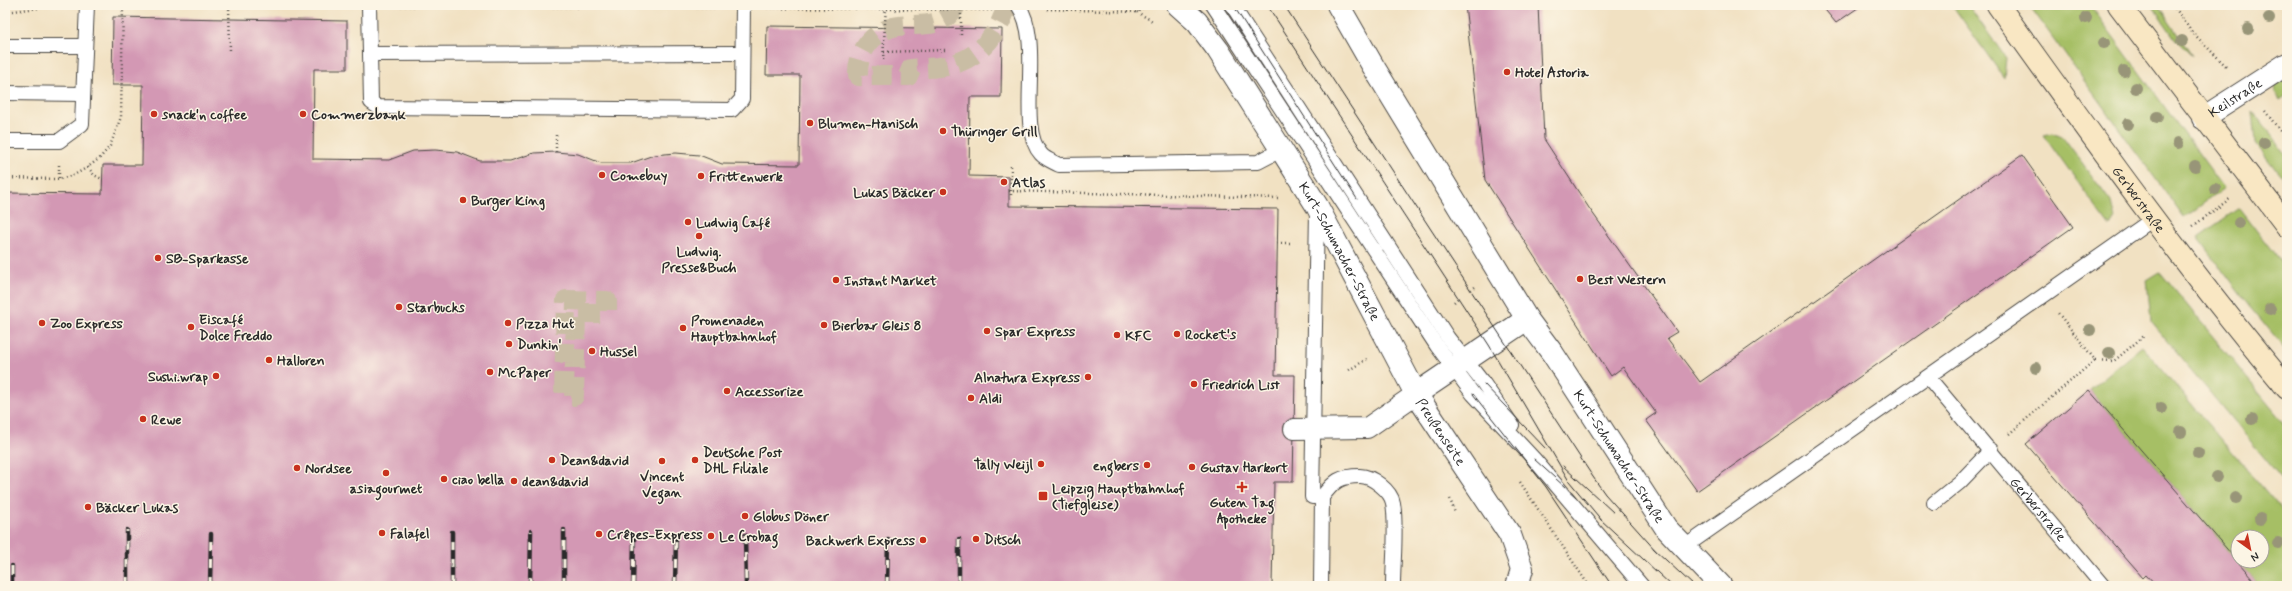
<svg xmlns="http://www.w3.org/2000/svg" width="2292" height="591" font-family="Mynerve,sans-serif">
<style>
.grass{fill:#a6bf65;stroke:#687548;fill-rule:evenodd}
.building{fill:#d398b4}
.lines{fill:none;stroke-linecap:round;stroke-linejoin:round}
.pedestrian-tunnel{stroke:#c9bda4;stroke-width:20;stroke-dasharray:20 10;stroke-linecap:butt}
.service-casing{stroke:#494642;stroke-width:16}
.pedestrian-casing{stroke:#494642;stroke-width:22}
.minor-casing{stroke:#494642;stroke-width:24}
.secondary-casing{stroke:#494642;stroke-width:24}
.path{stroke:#494642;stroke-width:2.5;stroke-dasharray:1 3;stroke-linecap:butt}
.service{stroke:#fff;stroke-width:14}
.pedestrian{stroke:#fff;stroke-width:20}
.minor{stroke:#fff;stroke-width:22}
.secondary{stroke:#f9e7c3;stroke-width:22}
.tram{stroke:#2b2b2b;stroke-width:1}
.rail-casing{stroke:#2b2b2b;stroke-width:4.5}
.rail{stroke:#fcf5e5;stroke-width:3;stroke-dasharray:9;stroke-linecap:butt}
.tree{fill:#989578}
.poi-dot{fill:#c8321e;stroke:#fcf5e5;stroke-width:1.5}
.labels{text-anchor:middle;stroke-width:3;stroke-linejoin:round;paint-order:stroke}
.poi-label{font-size:14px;font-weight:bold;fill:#2b2b2b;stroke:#fcf5e5;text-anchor:start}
.street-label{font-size:14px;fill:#2b2b2b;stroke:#fcf5e5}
</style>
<rect width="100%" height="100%" fill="#fcf5e5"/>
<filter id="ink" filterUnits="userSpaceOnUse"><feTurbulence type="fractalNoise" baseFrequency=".025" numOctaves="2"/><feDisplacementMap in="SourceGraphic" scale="8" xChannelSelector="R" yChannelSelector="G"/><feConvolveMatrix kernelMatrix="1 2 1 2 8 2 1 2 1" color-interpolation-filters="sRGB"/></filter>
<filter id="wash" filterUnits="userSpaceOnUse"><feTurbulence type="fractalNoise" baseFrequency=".012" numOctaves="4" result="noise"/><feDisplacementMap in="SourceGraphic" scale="16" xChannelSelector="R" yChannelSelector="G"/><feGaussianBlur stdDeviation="0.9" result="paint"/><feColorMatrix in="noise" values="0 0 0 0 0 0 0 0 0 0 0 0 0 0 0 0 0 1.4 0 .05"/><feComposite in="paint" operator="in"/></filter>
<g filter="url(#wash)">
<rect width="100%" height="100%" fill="#f1e1c2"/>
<path class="grass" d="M1952,5H1968L2006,58L2004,78Z
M2029,5H2090L2224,188L2184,218Z
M2152,5H2158L2192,56L2176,40Z
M2287,78V95L2280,100L2275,92L2274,86Z
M2252,111L2287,155V184L2255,143Z
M2053,133L2064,138L2111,202L2115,219L2110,227L2044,135Z
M2239,208L2287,270V351L2249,305L2198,237Z
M2160,272L2287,427V485L2151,322L2147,280Z
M2142,346L2287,516V586H2259L2089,390ZM2238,537H2262V561H2238Z"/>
<g id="blocks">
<path class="building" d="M1465,5H1538L1544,139L1589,208L1677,332L1667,338L1700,382L2022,155L2073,227L1697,491L1646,420L1656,413L1623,367L1611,376L1485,180Z
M1821,5H1862L1836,23Z
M113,17L347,21V69H314L313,159L389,160L413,151L435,150L457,152L480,161H510L534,153L556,152L578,154L601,163H631L654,155L676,153L699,155L722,164L799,165L800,75H766L767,26L1002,29L1001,97H970L969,176L1009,177V206L1278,209L1275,375H1295L1293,482H1274L1272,586H5V193L102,194L103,165H142L143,85H112Z
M2089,390L2259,586H2156L2146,575L2143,578L2026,444Z"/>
</g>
</g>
<g filter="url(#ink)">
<use href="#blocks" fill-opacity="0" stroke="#494642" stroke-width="1"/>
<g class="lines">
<path class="pedestrian-tunnel" d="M957,5C953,9 949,16 944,19C928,28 910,23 893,27C870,34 857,53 858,76H908L911,69C924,68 939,68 951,65C981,57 999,33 1007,5
M566,300L607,301V313H576L574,396H564Z"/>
<defs>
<g id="service">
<path d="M369,5L371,102L378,107L732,110L742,99L743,5"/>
<path d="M1018,5C1045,43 1015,126 1041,154C1045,159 1054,162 1059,165L1258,162L1281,150"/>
<path d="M1213,5L1437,346L1473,394L1534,459L1642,586"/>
<path d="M1232,5L1448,338L1484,384L1512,425"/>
<path d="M5,46H84"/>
<path d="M370,54L742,53"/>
<path d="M5,93L83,94"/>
<path d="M5,141H59L82,124L87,5"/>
<path d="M1317,211L1312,497H1322"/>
<path id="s1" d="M1928,377L2103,586"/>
<path d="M1934,503L1960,482L1991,450"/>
<path d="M1683,548L2153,219"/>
<path d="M1321,586L1322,497C1334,481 1340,476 1360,476C1372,476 1391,491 1393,503C1397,526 1393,562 1393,586"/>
</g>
<path id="pedestrian" d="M1294,429L1367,428L1416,394"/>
<g id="minor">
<path id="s2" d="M1178,5L1197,22L1218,50L1317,206L1416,394L1510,535L1522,569L1517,586"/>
<path id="s3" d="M1338,5L1373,66L1527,319L1553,354L1666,528L1721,586"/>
<path id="s4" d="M2203,118L2287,64"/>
<path d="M1416,394L1527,319"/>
</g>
<g id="secondary">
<path id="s5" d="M1998,5C2091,135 2184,265 2287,388"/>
<path d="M2119,5L2287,226"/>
</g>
</defs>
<use href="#service" class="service-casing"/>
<use href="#pedestrian" class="pedestrian-casing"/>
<use href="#minor" class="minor-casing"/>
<use href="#secondary" class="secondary-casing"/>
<path class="path" d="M229,5L230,51
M338,5H344
M2173,5L2192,32L2228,68
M393,6L718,8
M767,8L994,10
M1047,9L1137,12L1147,5
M5,12L63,5
M1137,12L1154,22
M961,35V10
M884,52L946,50
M883,60L886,5
M2265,111L2287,140
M556,152V133
M59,165V179
M88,167L94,175L102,179
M5,178L59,179L74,175L88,167L100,158L110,146L121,117L123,5
M1009,191L1278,198
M1011,195V166
M2193,226L2231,198
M1277,243H1293
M1471,290L1475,287
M1454,302L1458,298
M2095,360L2114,361L2145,335
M1349,370L1367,359
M2009,434L2095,360L2058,313
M1520,482L1589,586
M1450,499L1455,513"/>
<use href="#service" class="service"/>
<use href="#pedestrian" class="pedestrian"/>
<use href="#minor" class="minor"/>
<use href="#secondary" class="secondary"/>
<path class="tram" d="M1233,5L1357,199
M1267,5L1489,345L1569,481L1603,522
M1284,5L1593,477L1605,494L1657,552
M1484,384L1546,449
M1473,394L1546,487L1612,586
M1534,459L1576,497
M1563,466L1613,512
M1600,519L1672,586
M1653,548L1694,586"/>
<defs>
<path id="rail" d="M745,535L746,586
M959,539V586
M12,566V586
M127,586V530
M210,586L211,534
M452,586V532
M530,586L531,531
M564,586V530
M633,586L634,537
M675,586L676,537
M887,586L888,540"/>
</defs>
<use href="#rail" class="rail-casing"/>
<use href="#rail" class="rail"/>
</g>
<g class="tree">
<circle cx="2086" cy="18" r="6"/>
<circle cx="2269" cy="18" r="6"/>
<circle cx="2248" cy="29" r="6"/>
<circle cx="2182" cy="41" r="6"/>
<circle cx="2104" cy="43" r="6"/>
<circle cx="2124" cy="71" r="6"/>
<circle cx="2136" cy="88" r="6"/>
<circle cx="2157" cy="117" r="6"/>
<circle cx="2128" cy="124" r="6"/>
<circle cx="2178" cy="143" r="6"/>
<circle cx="2264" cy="143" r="6"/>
<circle cx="2195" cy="166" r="6"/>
<circle cx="2215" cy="189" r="6"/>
<circle cx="2239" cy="223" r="6"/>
<circle cx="2270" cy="309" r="6"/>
<circle cx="2090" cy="330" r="6"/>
<circle cx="2109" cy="353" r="6"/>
<circle cx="2036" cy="368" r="6"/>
<circle cx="2161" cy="408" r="6"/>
<circle cx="2252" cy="419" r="6"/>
<circle cx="2181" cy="432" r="6"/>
<circle cx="2198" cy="453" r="6"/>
<circle cx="2217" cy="477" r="6"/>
<circle cx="2236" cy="498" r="6"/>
<circle cx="2260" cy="519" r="6"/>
<circle cx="2278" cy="543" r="6"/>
</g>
</g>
<g class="poi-dot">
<circle cx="1507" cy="72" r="4"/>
<circle cx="154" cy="114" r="4"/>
<circle cx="303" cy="114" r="4"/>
<circle cx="810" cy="123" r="4"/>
<circle cx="943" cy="131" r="4"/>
<circle cx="602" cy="175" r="4"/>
<circle cx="701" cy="176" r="4"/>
<circle cx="1004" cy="182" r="4"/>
<circle cx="943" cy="192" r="4"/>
<circle cx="463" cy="200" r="4"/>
<circle cx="688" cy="222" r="4"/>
<circle cx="699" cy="236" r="4"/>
<circle cx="158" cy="258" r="4"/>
<circle cx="1580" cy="279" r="4"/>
<circle cx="836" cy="280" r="4"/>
<circle cx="399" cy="307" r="4"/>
<circle cx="42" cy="323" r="4"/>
<circle cx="508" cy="323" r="4"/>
<circle cx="824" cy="325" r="4"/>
<circle cx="191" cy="327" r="4"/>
<circle cx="683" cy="328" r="4"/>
<circle cx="987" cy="331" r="4"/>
<circle cx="1177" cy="334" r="4"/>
<circle cx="1117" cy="335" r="4"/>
<circle cx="509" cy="344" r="4"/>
<circle cx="592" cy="351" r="4"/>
<circle cx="269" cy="360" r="4"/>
<circle cx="490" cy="372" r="4"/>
<circle cx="216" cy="376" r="4"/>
<circle cx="1088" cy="377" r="4"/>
<circle cx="1194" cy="384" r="4"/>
<circle cx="727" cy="391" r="4"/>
<circle cx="971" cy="398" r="4"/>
<circle cx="143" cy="419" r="4"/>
<circle cx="552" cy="460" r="4"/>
<circle cx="695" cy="460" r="4"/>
<circle cx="662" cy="461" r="4"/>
<circle cx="1041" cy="464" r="4"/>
<circle cx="1147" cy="465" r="4"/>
<circle cx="1192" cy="467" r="4"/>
<circle cx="297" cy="468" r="4"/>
<circle cx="386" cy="473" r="4"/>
<circle cx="444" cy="479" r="4"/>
<circle cx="514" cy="481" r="4"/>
<path d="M1240 481h4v4h4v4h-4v4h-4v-4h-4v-4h4z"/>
<rect x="1038" y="491" width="10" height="10" rx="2"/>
<circle cx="88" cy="507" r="4"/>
<circle cx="745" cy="516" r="4"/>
<circle cx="382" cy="533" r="4"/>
<circle cx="599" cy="534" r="4"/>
<circle cx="711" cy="536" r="4"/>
<circle cx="976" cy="539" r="4"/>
<circle cx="923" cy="540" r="4"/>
</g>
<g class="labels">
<g class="poi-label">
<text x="1515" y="77">Hotel Astoria</text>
<text x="162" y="119">snack'n coffee</text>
<text x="311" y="119">Commerzbank</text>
<text x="818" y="128">Blumen-Hanisch</text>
<text x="951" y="136">Thüringer Grill</text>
<text x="610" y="180">Comebuy</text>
<text x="709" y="181">Frittenwerk</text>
<text x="1012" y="187">Atlas</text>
<text x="935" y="197" text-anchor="end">Lukas Bäcker</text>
<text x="471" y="205">Burger King</text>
<text x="696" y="227">Ludwig Café</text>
<text x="699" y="256" text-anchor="middle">Ludwig.<tspan x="699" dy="16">Presse&amp;Buch</tspan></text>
<text x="166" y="263">SB-Sparkasse</text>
<text x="1588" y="284">Best Western</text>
<text x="844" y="285">Instant Market</text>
<text x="407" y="312">Starbucks</text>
<text x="199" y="324">Eiscafé<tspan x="199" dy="16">Dolce Freddo</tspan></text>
<text x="691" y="325">Promenaden<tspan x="691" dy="16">Hauptbahnhof</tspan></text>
<text x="50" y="328">Zoo Express</text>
<text x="516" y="328">Pizza Hut</text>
<text x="832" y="330">Bierbar Gleis 8</text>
<text x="995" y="336">Spar Express</text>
<text x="1185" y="339">Rocket's</text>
<text x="1125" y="340">KFC</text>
<text x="517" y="349">Dunkin'</text>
<text x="600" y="356">Hussel</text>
<text x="277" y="365">Halloren</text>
<text x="498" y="377">McPaper</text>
<text x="208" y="381" text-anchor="end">Sushi.wrap</text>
<text x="1080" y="382" text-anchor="end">Alnatura Express</text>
<text x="1202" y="389">Friedrich List</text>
<text x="735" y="396">Accessorize</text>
<text x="979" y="403">Aldi</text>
<text x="151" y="424">Rewe</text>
<text x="703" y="457">Deutsche Post<tspan x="703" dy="16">DHL Filiale</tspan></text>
<text x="560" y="465">Dean&amp;david</text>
<text x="1033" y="469" text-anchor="end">Tally Weijl</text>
<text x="1139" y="470" text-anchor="end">engbers</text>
<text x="1200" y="472">Gustav Harkort</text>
<text x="305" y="473">Nordsee</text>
<text x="662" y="481" text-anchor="middle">Vincent<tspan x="662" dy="16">Vegan</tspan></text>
<text x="452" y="484">ciao bella</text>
<text x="522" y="486">dean&amp;david</text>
<text x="386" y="493" text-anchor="middle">asiagourmet</text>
<text x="1052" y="493">Leipzig Hauptbahnhof<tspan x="1052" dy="16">(Tiefgleise)</tspan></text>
<text x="1242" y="507" text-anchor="middle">Guten Tag<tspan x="1242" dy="16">Apotheke</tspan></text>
<text x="96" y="512">Bäcker Lukas</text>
<text x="753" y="521">Globus Döner</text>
<text x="390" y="538">Falafel</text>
<text x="607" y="539">Crêpes-Express</text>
<text x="719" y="541">Le Crobag</text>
<text x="984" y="544">Ditsch</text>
<text x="915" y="545" text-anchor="end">Backwerk Express</text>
</g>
<g class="street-label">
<text dy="5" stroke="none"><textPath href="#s4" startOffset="38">Keilstraße</textPath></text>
<text dy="5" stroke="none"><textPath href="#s5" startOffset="240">Gerberstraße</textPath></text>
<text dy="5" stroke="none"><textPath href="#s2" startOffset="296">Kurt-Schumacher-Straße</textPath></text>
<text dy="5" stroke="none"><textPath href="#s2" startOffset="503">Preußenseite</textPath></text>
<text dy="5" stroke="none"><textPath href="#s3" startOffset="532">Kurt-Schumacher-Straße</textPath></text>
<text dy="5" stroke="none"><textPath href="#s1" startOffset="172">Gerberstraße</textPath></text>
</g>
</g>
<rect width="2292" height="591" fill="none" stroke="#fcf5e5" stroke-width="20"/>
<g transform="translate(2250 549) rotate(147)"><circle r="19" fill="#fcf5e5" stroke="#a8a49b"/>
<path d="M0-3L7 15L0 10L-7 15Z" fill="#c8321e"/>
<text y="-6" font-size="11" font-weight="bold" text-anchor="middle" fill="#2b2b2b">N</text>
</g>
</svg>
